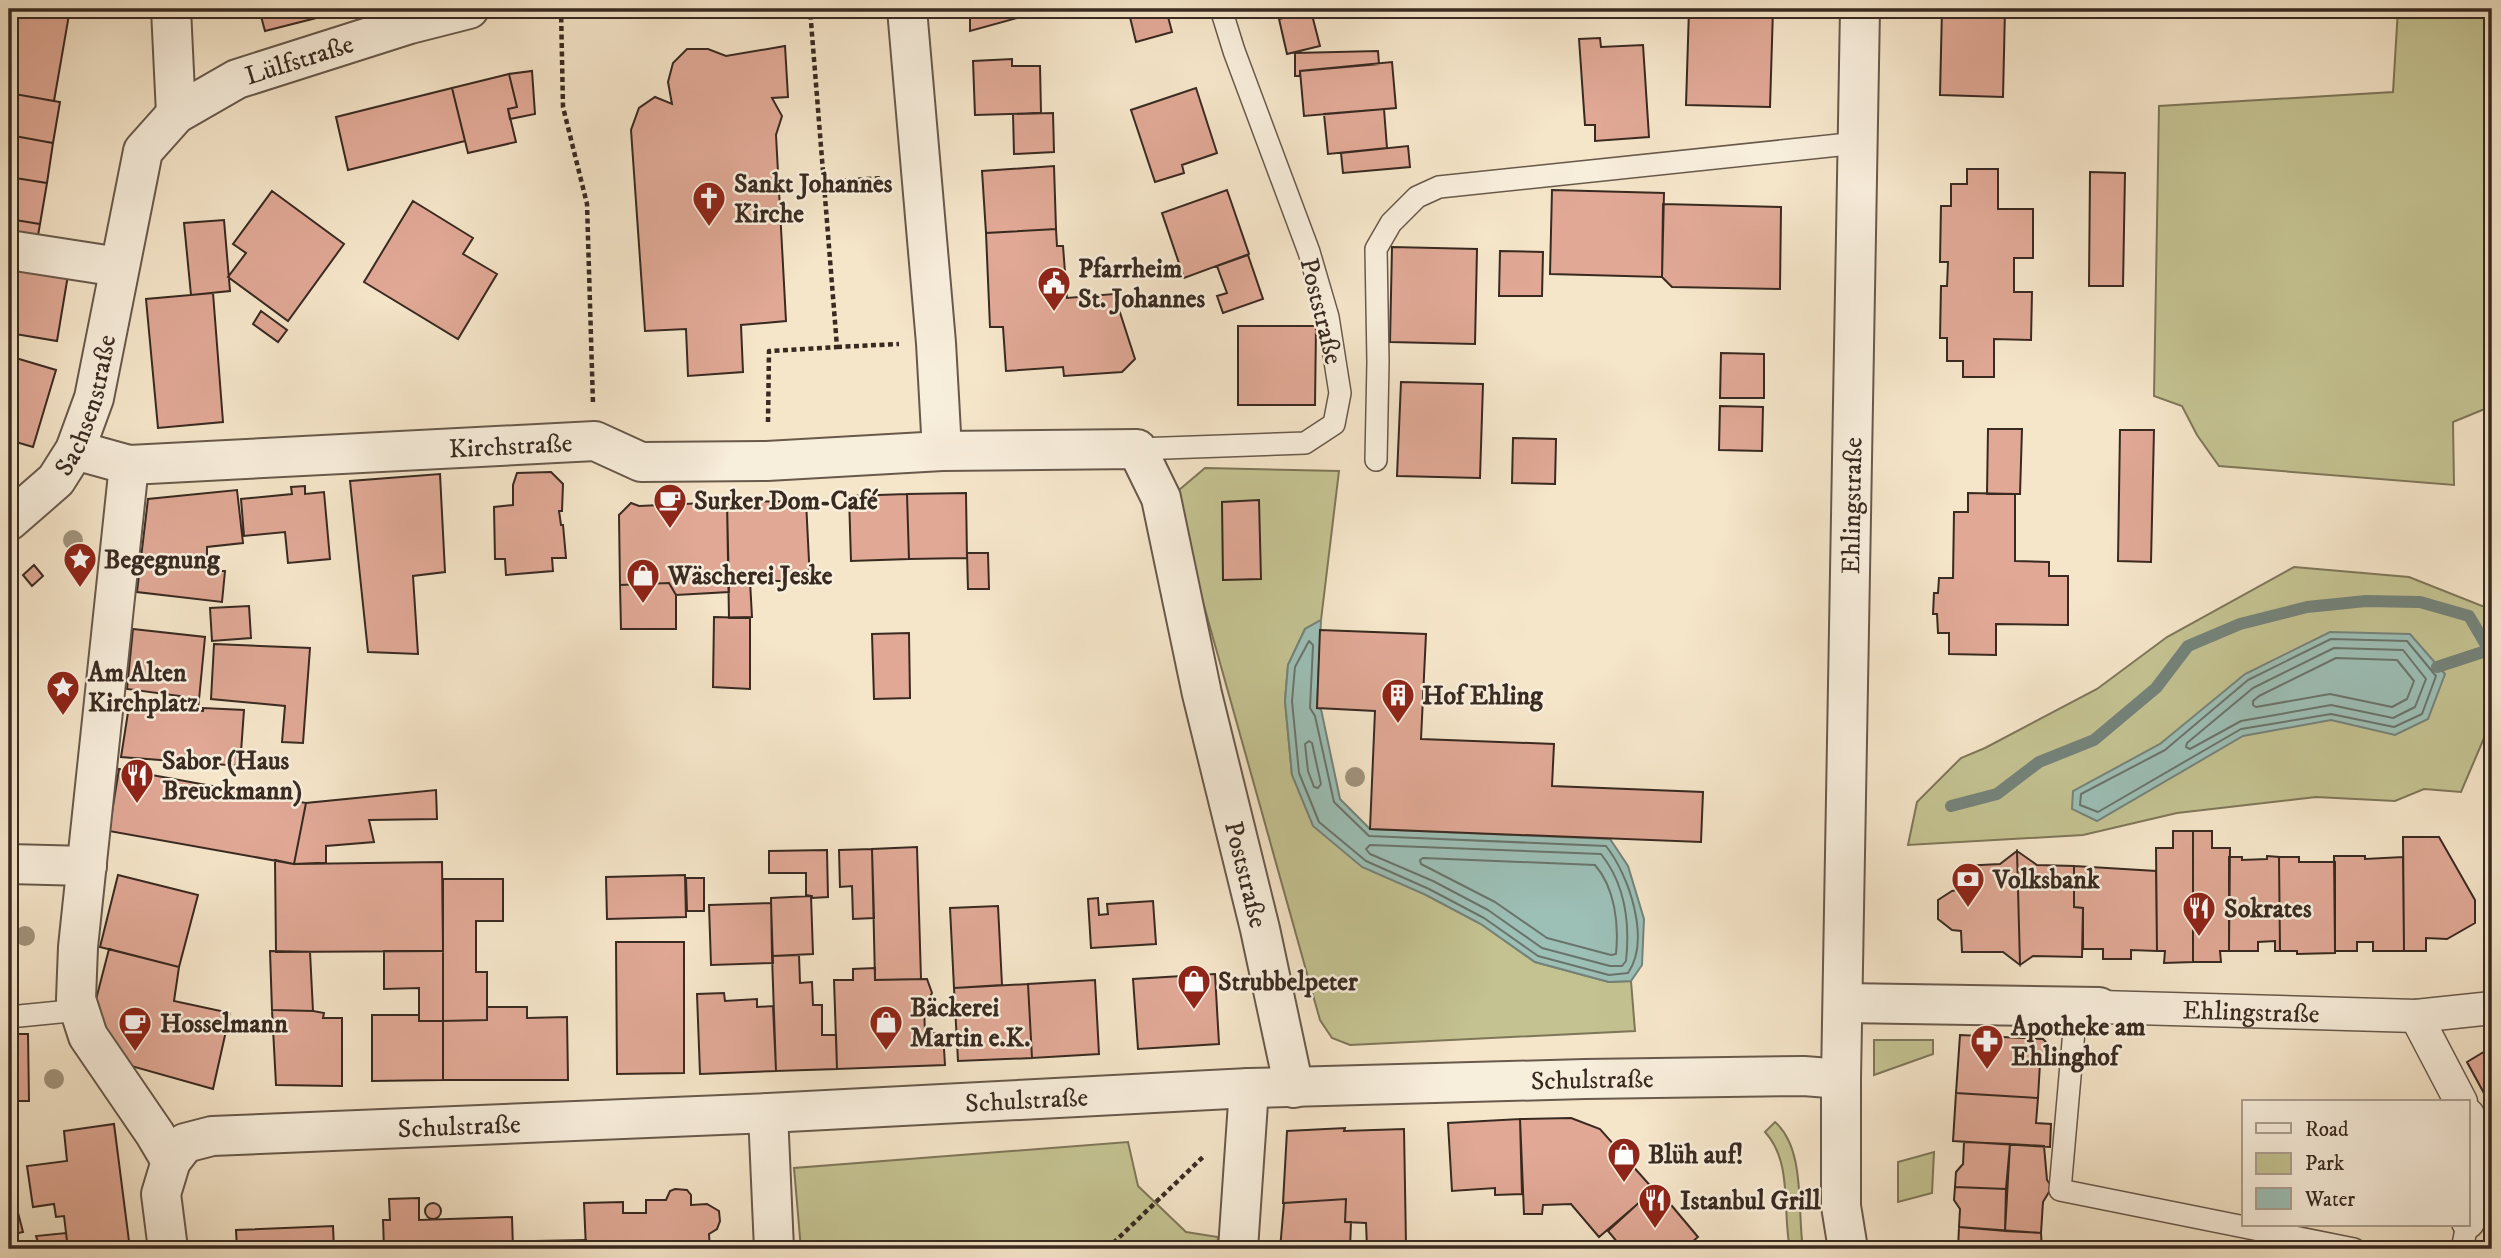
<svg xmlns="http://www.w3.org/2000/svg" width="2501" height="1258" font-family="'IM FELL DW Pica',serif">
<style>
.green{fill:#c4c291;stroke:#7e7659;stroke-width:2}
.water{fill:#9cbfb6;stroke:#74837a;stroke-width:2}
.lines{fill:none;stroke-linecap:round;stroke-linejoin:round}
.shore{stroke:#6a746c;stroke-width:2}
.stream{stroke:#74837a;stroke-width:12}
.building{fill:#e0a895;stroke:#392a21;stroke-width:2}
.service-casing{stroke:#68594b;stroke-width:24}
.pedestrian-casing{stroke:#68594b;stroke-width:35}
.minor-casing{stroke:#68594b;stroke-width:42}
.tertiary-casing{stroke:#68594b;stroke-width:42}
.path{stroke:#392a21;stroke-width:4.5;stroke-dasharray:5 3.5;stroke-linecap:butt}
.service{stroke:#f8eedc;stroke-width:21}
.pedestrian{stroke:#f8eedc;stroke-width:32}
.minor{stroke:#f8eedc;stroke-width:38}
.tertiary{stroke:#f8eedc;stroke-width:38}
.tree{fill:#a1937c}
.labels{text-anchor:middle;stroke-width:5;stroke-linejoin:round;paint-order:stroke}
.street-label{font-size:26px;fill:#392a21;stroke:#f8eedc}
.poi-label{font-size:26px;font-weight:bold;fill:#392a21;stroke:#f8eedc;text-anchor:start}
</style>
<rect width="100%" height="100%" fill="#f5e5c9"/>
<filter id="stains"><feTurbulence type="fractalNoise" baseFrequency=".00286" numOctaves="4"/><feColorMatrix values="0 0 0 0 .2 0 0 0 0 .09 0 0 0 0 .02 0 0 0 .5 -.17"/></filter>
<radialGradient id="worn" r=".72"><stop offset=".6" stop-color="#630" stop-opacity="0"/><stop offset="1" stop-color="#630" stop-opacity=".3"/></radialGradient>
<path class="green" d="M2398,9H2492V406L2453,422L2454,485L2219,466L2197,435L2182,406L2154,396L2159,106L2393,92Z
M1205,468L1339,471L1321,620L1305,629L1288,665L1285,701L1292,775L1426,895L1481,924L1535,962L1609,982L1631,981L1635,1031L1350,1045L1332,1038L1320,1020L1173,495Z
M2294,567L2409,577L2482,606L2492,605V740L2484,738L2461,792L2424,789L2395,801L2316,797L2177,813L2083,835L1908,845L1917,802L1961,758L1985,748L2097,689L2167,637Z
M1874,1040H1933V1054L1874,1075Z
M1775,1122C1806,1149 1797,1210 1803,1249H1790C1782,1211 1793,1162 1765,1132Z
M1128,1142L1138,1186L1186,1232L1218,1237L1217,1249H801L794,1168Z
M1934,1152L1932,1193L1898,1202V1162Z"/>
<path class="water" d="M1321,620L1317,708L1321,709L1340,799L1370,829L1610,839L1628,866L1644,919L1642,965L1631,981L1609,982L1535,962L1481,924L1426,895L1362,867L1313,826L1292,775L1285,701L1288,665L1305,629Z
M2330,632L2410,634L2445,674L2428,719L2395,735L2331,720L2243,736L2097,821L2072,809L2073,791L2160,744L2245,674Z"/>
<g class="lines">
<path class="shore" d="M2331,639L2407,641L2436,676L2422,714L2394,727L2331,714L2241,729L2098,812L2080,805L2081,794L2165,750L2248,680Z
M1309,641L1313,645L1310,708L1315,716L1334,802L1369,836L1606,846C1629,875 1651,940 1628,973L1609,975L1538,956L1484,918L1429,889L1366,861L1319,822L1299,773L1292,701L1295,667Z
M2334,648L2403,650L2426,679L2415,707L2393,718L2331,705L2241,721L2190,749L2186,747L2187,743L2253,688Z
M2336,658L2397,660L2414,681L2407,699L2392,707L2330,694L2256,707L2253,705V701L2259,696Z
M1309,741L1312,743L1321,784L1318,788L1314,787L1308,771L1305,744Z
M1370,845L1601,854C1625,884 1630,924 1626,961L1622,966H1610L1542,948L1488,910L1433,881L1370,854L1366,849Z
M1423,858L1595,865C1615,888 1619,924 1616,954L1611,955L1547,938L1495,902L1421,864L1420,860Z"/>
<path class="stream" d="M2437,667L2492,649
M1951,806L1997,794L2039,762L2094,740L2156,688L2188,646L2240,624L2307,607L2366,601L2420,602L2469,616L2489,650"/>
</g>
<path class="building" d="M9,9H70L54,101L9,93Z
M259,9H343L344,11L265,31Z
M970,9H1046V10L970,31Z
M1128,9H1166L1172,32L1136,42Z
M1689,9H1773L1770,107L1686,105Z
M1942,9H2005L2003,97L1940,95Z
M1311,11L1320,46L1287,54L1279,19Z
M1600,38L1601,47L1643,45L1649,137L1595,141V125H1585L1579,39Z
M785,46L788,97L772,98L782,116L776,135L786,321L741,325L743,372L688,376L686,329L645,331L631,130L639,108L655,97L672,104L668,82L673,63L687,49H708L726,56Z
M1378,51L1379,64L1300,71V76H1295V53Z
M1012,59V66H1040L1041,113L975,115L973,61Z
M1392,62L1396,108L1304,116L1300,71Z
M532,71L535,114L510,119L508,109L517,107L509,74Z
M509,74L517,107L508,109L516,142L468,153L452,88Z
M452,88L465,141L348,170L336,117Z
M1196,88L1217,153L1182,165L1184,173L1155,182L1131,110Z
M9,93L60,102L53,143L9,135Z
M1384,109L1387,148L1328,154L1324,114Z
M1053,113L1054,152L1014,154L1013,114Z
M9,135L53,143L47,183L9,177Z
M1408,146L1410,167L1343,173L1341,153Z
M1054,166L1056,229L986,233L982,171Z
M1967,169H1998V209H2033V258H2014V292H2032L2031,340L1994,339V377H1963V361H1947V338H1940L1941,286H1947L1948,262H1940L1941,206H1951V184H1967Z
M2090,172L2125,173L2123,286H2089Z
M9,177L47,183L40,224L9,219Z
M1227,190L1249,254L1184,278L1162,213Z
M1552,190L1664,193L1662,277L1550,274Z
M272,191L344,244L288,321L228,277L246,253L233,244Z
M413,201L473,238L463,254L497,274L458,339L364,282Z
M1663,204L1781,207L1780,289L1672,287L1662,277Z
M9,219L40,224L37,241L9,236Z
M224,220L230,291L191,295L184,223Z
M1056,229L1057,246H1063L1067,298L1114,294L1135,359L1122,372L1064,376L1063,367L1006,371L1003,327H990L986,233Z
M1392,247L1477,249L1475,344L1390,342Z
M1500,251L1543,252L1542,296H1499Z
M1248,255L1263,299L1223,313L1217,296L1227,293L1217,266Z
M9,258L69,269L57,341L9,333Z
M213,293L223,422L158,428L146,299Z
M261,311L287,330L278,342L253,324Z
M1238,326H1316L1315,405H1238Z
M1721,353L1764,354V398H1720Z
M9,356L56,370L33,447L9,440Z
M1401,382L1483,384L1480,478L1397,476Z
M1720,406L1763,407L1762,451L1719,450Z
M1988,429H2022L2020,494H1987Z
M2120,430H2154L2151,562L2118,561Z
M1513,438L1556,439L1555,484L1512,483Z
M551,472L563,484L562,511H559L561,525H563L566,558H552L553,571L506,575L505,559H495L494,507L513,505V485L517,473Z
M440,474L445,572L413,576L418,654L368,652L350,481Z
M305,486V494L324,492L330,559L288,563L285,532L244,536L241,499L292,494L291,487Z
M237,490L243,543L207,547V571H225L222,602L137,592L148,499Z
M966,493L967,558L909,559L907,494Z
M1968,493L2015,494V561L2049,562V576H2068V625L1996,624V655L1949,654V633H1938L1937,614H1933L1934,593H1938L1939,578H1953L1954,512H1968Z
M907,494L909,559L851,561L849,496Z
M1259,500L1261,579L1223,580L1222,502Z
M806,501L810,581H750L752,617L729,618L727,502Z
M727,502L729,592L676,595L669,583L620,585L619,515L631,503L639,506Z
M967,553H988L989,589H968Z
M34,565L43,576L32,586L23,575Z
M669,583L676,595V629H621L620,585Z
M249,606L251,638L212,641L210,608Z
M714,617L750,618V689L713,687Z
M133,629L205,637L198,710L177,708L180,696L127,689Z
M1320,630L1426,634L1421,739L1554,744L1552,786L1703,792L1701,842L1370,829L1375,711L1317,708Z
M909,633L910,698L874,699L872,634Z
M214,644L310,648L303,743L282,742L285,706L211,699Z
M129,706L203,711V708L244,710L240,766L121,757Z
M119,769L306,803L294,864L109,831Z
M436,790L437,819L369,820L374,842L326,846V863L294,864L306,803Z
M2173,831H2193V962L2164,963L2165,951H2157L2156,848H2173Z
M2193,831H2212V848H2230L2229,951H2220L2221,962H2193Z
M2403,837H2439L2475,900V923L2447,939L2426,938V951H2404Z
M917,847L921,979L875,980L872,849Z
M872,849L874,918L853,919L852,886L840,887L839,850Z
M827,850L828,897L812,898V896L806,895V873H769V851Z
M2017,851L2020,965L2003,952H1962L1961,931L1952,930L1938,919V900L1952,891L1963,889V866L2000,864Z
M2017,851L2037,865L2074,866V907L2083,908L2082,957L2033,956L2020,965Z
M2267,856L2279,857L2280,951H2275V941L2258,942V951H2229V857H2242V860L2267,859Z
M2334,856H2365V859L2403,857L2404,951H2373V942H2357V951H2335Z
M2279,857H2299V862H2335V953L2297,954V951H2280Z
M275,860L294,864L442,862L443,951L276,952Z
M2074,866L2156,871L2157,951L2131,950V959H2103V949H2083V908L2074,907Z
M118,875L198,895L179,967L100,947Z
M685,875L686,917L607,919L606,877Z
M686,878H704V911H687Z
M443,879H503V921H476V972H487V1020L443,1021Z
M811,896L813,954L772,956L771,898Z
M1098,898L1099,915L1108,914L1107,904L1153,901L1156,944L1091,948L1088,899Z
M771,903L773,963L711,965L709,905Z
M998,906L1002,985L954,988L950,908Z
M616,942H684V1073L617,1074Z
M109,949L179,967L174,1001L230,1013L213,1089L124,1064L93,1011Z
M270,951L310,952L313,1011L272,1010Z
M384,951H443V1021H419V988L384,989Z
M799,955L800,983L812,982L813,1005H822V1035H836L837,1069L776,1071L772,956Z
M875,968V980L927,979L932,993L924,1007L925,1033H943L945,1065L837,1069L834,980H853V969Z
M1215,974L1219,1044L1138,1049L1133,979Z
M1095,980L1099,1054L1032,1058L1028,984Z
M1028,984L1032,1058L958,1061L954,988Z
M724,993L725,1001L757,999V1007L773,1006L776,1071L700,1074L697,994Z
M487,1007H527V1018L567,1017L568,1080H443V1021L487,1020Z
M272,1010L313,1011L324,1013L323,1018H342V1086L276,1085Z
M372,1015H419V1021H443V1080L372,1081Z
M9,1034H28L29,1101H9Z
M1960,1035L2043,1039L2056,1052L2057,1063H2040L2038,1098L1956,1093Z
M2492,1047V1108L2467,1062Z
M1956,1093L2038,1098L2036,1123L2051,1124L2050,1147L1953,1141Z
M1571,1118L1600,1129L1654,1190L1599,1237L1571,1204L1543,1205L1542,1214H1524L1520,1119Z
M1520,1119L1522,1194L1495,1195V1188L1452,1191L1448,1123Z
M114,1124L130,1249H68L64,1216L56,1217L54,1204L33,1207L27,1166L67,1161L64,1131Z
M1345,1128L1344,1131L1404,1129L1406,1245L1367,1247L1366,1223L1345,1222L1346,1199L1283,1203L1287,1131Z
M1964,1142L2010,1144L2006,1189L1955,1187L1956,1172L1963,1164Z
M2010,1144L2044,1146L2047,1180L2052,1187L2043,1202L2041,1233L2005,1231Z
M9,1178L23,1232L9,1235Z
M1656,1187L1698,1237L1684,1249H1623L1608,1231Z
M1955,1187L2006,1189L2005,1231L1959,1227L1960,1209L1954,1200Z
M675,1189L687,1190L691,1195V1205L707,1204L719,1211L720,1221L717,1229L709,1234L710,1249H586L584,1203L623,1202V1213H646V1200H666L670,1191Z
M419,1198V1220L512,1217L513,1249H384L383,1220H390L389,1199Z
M1346,1199L1345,1222H1351L1350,1249H1280L1284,1203Z
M425 1211a8 8 0 1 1 16 0a8 8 0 1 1-16 0Z
M333,1226L334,1249H237L236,1230Z
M1959,1227L2041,1233L2042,1249H1958Z
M66,1233L68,1249H9L38,1242L36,1236Z
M586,1240V1249H535V1241Z
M1695,1240L1704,1249H1684Z"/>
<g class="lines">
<defs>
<path id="service" d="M1137,449L1305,443L1334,424L1340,393L1328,317L1309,252L1234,51L1221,9
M1376,460L1378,362L1376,249L1391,223L1417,197L1439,187L1858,143
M2076,1008L2060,1190L2354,1249
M9,1017L80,1010
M2462,1249L2466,1230"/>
<g id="pedestrian">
<path id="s1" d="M2099,1007L2416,1016L2492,1008"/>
<path d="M2416,1016L2461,1102"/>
<path d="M2468,1115L2484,1147L2468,1222"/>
</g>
<g id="minor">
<path d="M171,9L176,114"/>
<path d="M907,9L936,343L942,451"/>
<path d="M9,250L119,267"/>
<path id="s2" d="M75,450L129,465L595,441L641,462L767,461L942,451L1137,449L1161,498L1202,694L1260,929L1294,1088"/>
<path d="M129,465L78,947L76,999L88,1036L155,1134L171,1161"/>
<path d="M9,864L87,866"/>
<path d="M1843,1003L2099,1007"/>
<path d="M768,1113L774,1249"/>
<path id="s3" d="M168,1249L161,1194L171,1161L185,1143L212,1136L768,1113L1249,1088L1585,1079L1804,1076L1841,1079"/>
<path d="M1238,1249L1249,1088"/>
</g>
<g id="tertiary">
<path id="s4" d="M9,521L56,480L75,450L94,398L143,151L176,114L237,79L410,24L469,9"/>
<path id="s5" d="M1848,1249L1841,1206V1079L1860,9"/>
</g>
</defs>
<use href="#service" class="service-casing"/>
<use href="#pedestrian" class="pedestrian-casing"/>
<use href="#minor" class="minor-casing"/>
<use href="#tertiary" class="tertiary-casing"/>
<path class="path" d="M561,9L563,107L587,204L593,404
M824,182L882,178
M837,347L899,344
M768,422L769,351L837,347L810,9
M2492,756L2488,765L2492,782
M1107,1249L1205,1155"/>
<use href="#service" class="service"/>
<use href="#pedestrian" class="pedestrian"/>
<use href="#minor" class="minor"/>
<use href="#tertiary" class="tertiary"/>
</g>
<g class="tree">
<circle cx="73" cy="540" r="10"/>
<circle cx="1355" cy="777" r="10"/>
<circle cx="25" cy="936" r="10"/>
<circle cx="54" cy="1079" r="10"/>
</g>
<defs>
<symbol id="church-pin" viewBox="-11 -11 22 30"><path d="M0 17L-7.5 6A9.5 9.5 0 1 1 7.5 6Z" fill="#8f2418" stroke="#f8eedc"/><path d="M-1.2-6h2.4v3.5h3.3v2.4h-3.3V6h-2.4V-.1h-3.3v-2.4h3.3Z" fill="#fff"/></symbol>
<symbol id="civic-pin" viewBox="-11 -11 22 30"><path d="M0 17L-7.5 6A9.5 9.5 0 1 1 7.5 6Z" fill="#8f2418" stroke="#f8eedc"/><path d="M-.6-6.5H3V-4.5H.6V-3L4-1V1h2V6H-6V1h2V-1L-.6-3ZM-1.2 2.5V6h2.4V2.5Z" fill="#fff"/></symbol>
<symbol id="cafe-pin" viewBox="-11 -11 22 30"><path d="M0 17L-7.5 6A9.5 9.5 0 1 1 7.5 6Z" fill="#8f2418" stroke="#f8eedc"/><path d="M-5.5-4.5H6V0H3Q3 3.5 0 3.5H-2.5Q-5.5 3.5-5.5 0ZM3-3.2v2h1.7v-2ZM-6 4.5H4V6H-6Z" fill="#fff"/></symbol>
<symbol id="sight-pin" viewBox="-11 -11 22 30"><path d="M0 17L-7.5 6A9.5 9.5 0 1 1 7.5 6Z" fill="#8f2418" stroke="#f8eedc"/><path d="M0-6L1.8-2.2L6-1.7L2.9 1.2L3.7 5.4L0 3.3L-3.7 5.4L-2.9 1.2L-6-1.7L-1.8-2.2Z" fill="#fff"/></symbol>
<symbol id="shop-pin" viewBox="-11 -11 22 30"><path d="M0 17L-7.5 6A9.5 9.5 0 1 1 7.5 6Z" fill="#8f2418" stroke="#f8eedc"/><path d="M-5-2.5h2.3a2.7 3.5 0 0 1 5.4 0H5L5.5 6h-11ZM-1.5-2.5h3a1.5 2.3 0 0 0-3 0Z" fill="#fff"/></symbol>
<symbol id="building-pin" viewBox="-11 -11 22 30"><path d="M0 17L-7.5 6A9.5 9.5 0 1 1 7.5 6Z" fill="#8f2418" stroke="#f8eedc"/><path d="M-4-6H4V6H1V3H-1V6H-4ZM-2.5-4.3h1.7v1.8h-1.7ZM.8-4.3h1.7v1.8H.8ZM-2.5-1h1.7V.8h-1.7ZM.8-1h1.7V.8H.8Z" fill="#fff"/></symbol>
<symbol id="restaurant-pin" viewBox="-11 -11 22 30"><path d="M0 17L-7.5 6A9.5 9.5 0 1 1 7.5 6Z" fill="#8f2418" stroke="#f8eedc"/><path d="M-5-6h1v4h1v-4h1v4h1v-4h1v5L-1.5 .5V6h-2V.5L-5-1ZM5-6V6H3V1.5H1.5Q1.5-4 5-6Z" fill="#fff"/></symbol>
<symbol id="bank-pin" viewBox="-11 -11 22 30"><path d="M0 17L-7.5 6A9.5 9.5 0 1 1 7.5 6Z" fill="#8f2418" stroke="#f8eedc"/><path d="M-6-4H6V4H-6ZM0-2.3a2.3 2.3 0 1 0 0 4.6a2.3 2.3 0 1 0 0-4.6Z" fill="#fff"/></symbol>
<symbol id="pharmacy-pin" viewBox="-11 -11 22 30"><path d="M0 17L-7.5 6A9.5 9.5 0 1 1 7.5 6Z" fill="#8f2418" stroke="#f8eedc"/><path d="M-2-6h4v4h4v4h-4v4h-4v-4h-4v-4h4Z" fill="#fff"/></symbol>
</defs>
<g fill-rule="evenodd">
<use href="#church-pin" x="690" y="179" width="38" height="52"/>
<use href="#civic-pin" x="1035" y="264" width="38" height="52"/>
<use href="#cafe-pin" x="651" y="481" width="38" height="52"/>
<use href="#sight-pin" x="61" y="540" width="38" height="52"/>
<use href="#shop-pin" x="624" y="556" width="38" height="52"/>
<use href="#sight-pin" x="44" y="668" width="38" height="52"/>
<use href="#building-pin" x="1379" y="676" width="38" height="52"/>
<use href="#restaurant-pin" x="118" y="756" width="38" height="52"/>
<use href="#bank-pin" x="1949" y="860" width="38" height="52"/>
<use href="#restaurant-pin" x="2180" y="889" width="38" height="52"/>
<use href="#shop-pin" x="1175" y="962" width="38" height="52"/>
<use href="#shop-pin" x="867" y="1003" width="38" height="52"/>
<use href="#cafe-pin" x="116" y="1004" width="38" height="52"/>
<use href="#pharmacy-pin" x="1968" y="1022" width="38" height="52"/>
<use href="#shop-pin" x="1605" y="1135" width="38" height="52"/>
<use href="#restaurant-pin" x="1636" y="1181" width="38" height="52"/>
</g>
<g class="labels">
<g class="street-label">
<text dy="9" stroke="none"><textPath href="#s4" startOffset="590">Lülfstraße</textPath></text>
<text transform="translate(1322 311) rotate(76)" y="9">Poststraße</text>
<text dy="9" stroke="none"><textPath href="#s4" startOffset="144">Sachsenstraße</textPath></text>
<text dy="9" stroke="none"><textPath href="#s2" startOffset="438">Kirchstraße</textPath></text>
<text dy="9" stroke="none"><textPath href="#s5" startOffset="744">Ehlingstraße</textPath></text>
<text dy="9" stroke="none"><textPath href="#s2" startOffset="1510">Poststraße</textPath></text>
<text dy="9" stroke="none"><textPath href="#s1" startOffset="152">Ehlingstraße</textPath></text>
<text dy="9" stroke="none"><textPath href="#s3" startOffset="1522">Schulstraße</textPath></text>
<text dy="9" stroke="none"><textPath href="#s3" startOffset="956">Schulstraße</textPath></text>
<text dy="9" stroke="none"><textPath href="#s3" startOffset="388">Schulstraße</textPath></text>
</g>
<g class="poi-label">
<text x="734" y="192">Sankt Johannes<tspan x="734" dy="30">Kirche</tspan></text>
<text x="1078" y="277">Pfarrheim<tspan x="1078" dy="30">St. Johannes</tspan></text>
<text x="694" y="509">Surker Dom-Café</text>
<text x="104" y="568">Begegnung</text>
<text x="668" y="584">Wäscherei Jeske</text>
<text x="88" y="681">Am Alten<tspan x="88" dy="30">Kirchplatz</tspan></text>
<text x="1422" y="704">Hof Ehling</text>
<text x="162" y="769">Sabor (Haus<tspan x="162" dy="30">Breuckmann)</tspan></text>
<text x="1993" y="888">Volksbank</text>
<text x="2224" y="917">Sokrates</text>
<text x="1218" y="990">Strubbelpeter</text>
<text x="910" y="1016">Bäckerei<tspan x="910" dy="30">Martin e.K.</tspan></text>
<text x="160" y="1032">Hosselmann</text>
<text x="2011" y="1035">Apotheke am<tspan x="2011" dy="30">Ehlinghof</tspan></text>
<text x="1648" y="1163">Blüh auf!</text>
<text x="1680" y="1209">Istanbul Grill</text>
</g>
</g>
<rect width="2501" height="1258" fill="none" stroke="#f5e5c9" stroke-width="35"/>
<rect x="10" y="10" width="2480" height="1237" fill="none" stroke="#392a21" stroke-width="3.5"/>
<rect x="18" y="18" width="2466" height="1223" fill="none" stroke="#392a21" stroke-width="2"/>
<rect x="2242" y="1100" width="228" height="126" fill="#f8eedc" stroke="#aca091" stroke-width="2"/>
<rect x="2256" y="1123" width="35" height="10" fill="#f8eedc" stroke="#aca091" stroke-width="2"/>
<text x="2305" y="1136" font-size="21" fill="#392a21">Road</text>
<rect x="2256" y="1153" width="35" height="21" fill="#c4c291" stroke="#aca091" stroke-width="2"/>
<text x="2305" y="1170" font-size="21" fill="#392a21">Park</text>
<rect x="2256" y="1188" width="35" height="21" fill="#9cbfb6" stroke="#aca091" stroke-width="2"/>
<text x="2305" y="1206" font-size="21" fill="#392a21">Water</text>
<rect width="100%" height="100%" filter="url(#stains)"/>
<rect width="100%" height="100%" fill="url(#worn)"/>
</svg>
